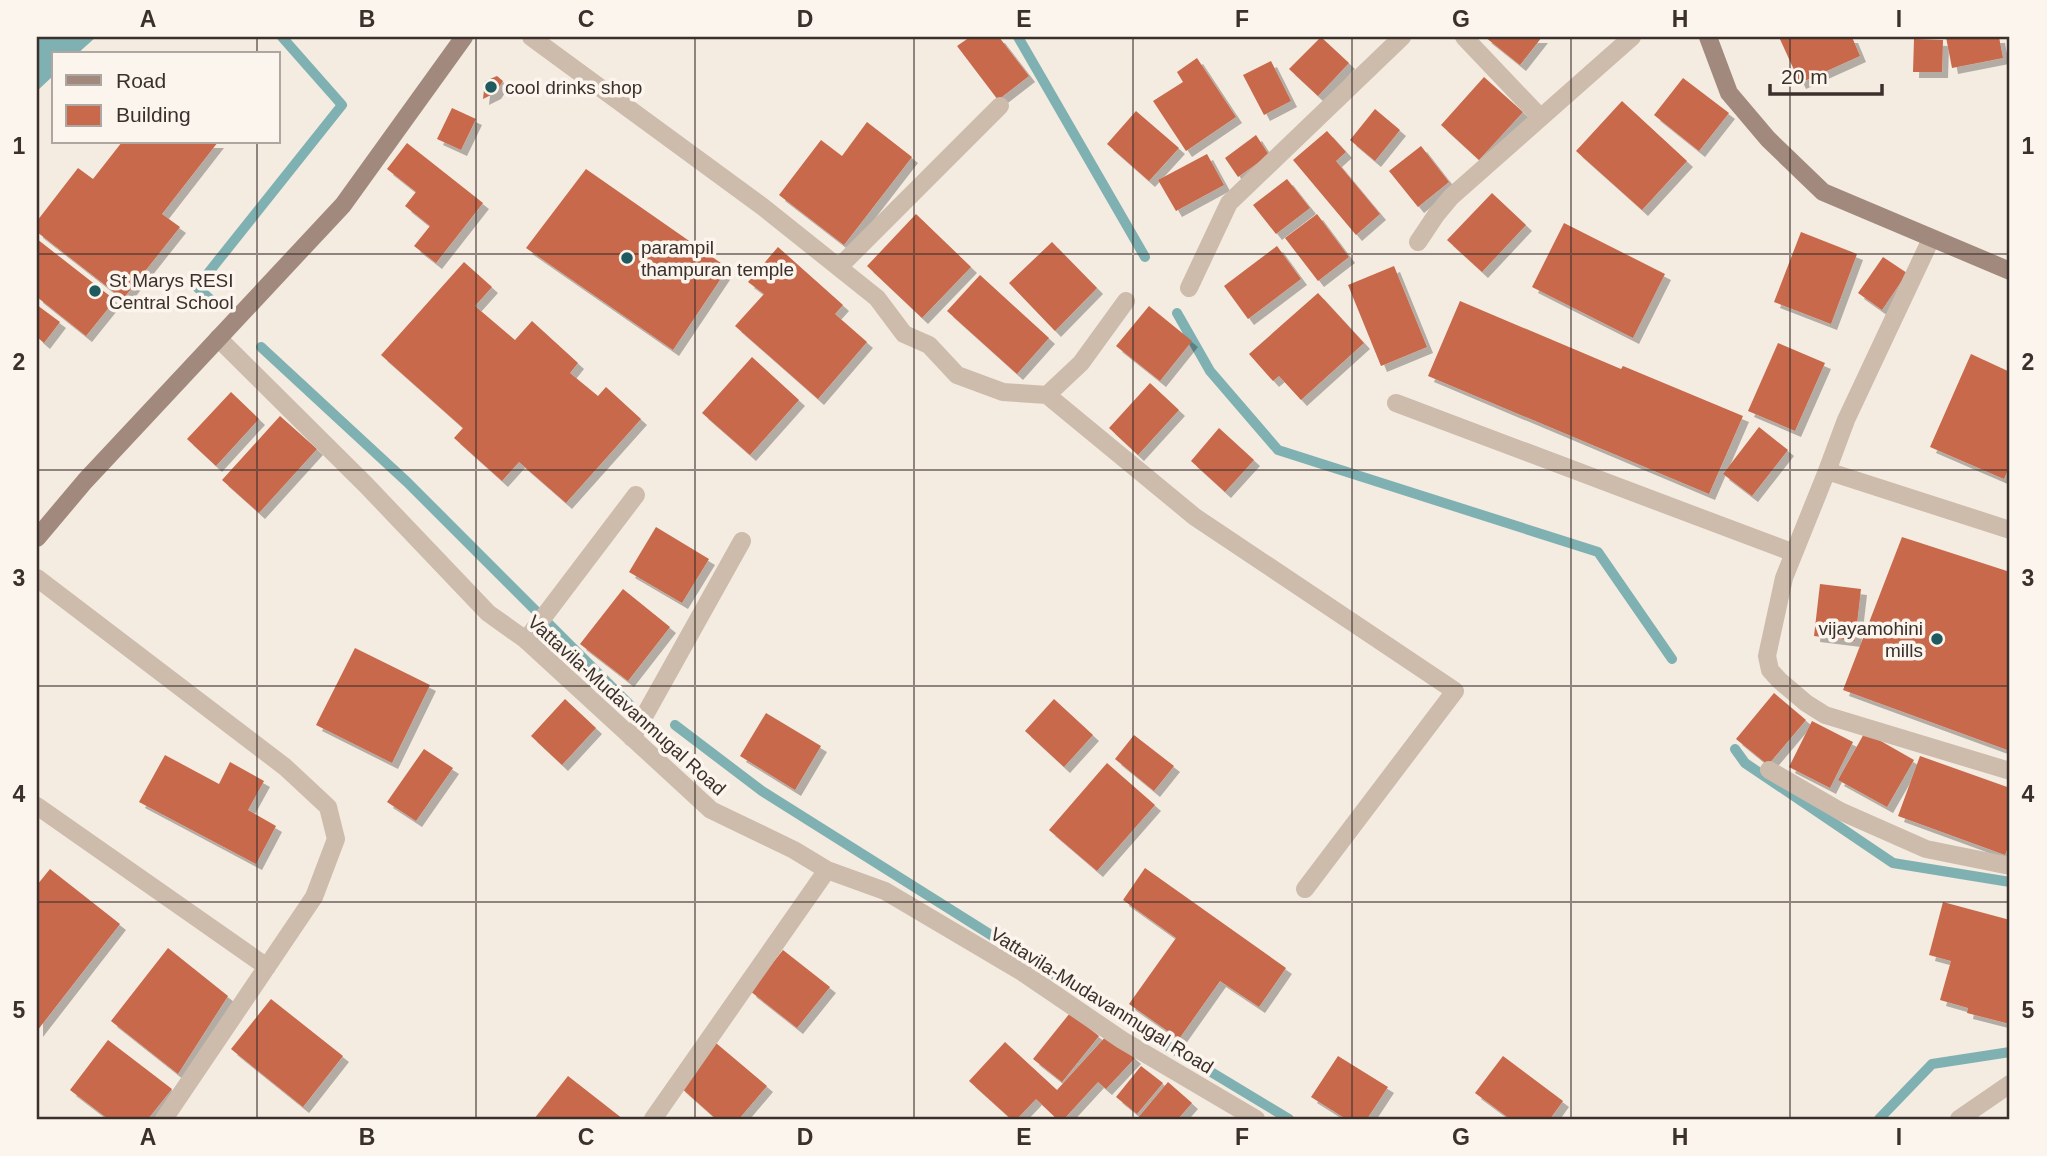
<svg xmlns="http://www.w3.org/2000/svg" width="2047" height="1156" font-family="Arial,sans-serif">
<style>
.water{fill:#7fb0b2}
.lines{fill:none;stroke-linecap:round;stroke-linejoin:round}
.stream{stroke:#7fb0b2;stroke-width:10}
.building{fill:#c8694b;filter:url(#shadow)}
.lane{stroke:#cdbbac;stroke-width:18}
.street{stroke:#cdbbac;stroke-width:18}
.secondary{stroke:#a18a7d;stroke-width:18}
.grid{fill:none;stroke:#3b302b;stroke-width:2;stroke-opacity:0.55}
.poi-dot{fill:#1f5a5e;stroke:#fbf5ee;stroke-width:2.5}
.labels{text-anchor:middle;stroke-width:7;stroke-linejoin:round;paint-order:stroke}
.poi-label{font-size:19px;fill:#3b302b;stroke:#fbf5ee;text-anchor:start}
.street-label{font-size:19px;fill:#3b302b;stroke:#fbf5ee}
.neatline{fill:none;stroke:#3b302b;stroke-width:2.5}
.grid-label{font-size:23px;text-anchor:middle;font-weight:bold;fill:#3b302b}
</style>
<defs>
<filter id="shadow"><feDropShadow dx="6" dy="6" stdDeviation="0" flood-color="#0004"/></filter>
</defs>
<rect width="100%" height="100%" fill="#f4ebe1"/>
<path class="water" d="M37,37H96L77,54H54V75L37,91Z"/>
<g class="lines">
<path class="stream" d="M1018,37L1145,257
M212,301L197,287L342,105L282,37
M1177,313L1210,371L1278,450L1598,552L1672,659
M261,347L407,482L630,705
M675,725L762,791L1158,1040L1289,1119
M1735,749L1745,763L1893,863L2010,882
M1879,1119L1932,1064L2010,1052"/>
</g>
<path class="building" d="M970,37H999L1029,76L998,100L957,46Z
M1321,37L1349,63L1318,96L1289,69Z
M1485,37H1542L1520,65Z
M1779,37H1852L1860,56L1800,83Z
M1946,37H1999L2003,58L1952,68Z
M1914,39L1943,40L1942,72H1913Z
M1197,58L1236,117L1186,151L1153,101L1183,82L1177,72Z
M1271,61L1291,101L1264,115L1243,75Z
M497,76L503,81L495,93L483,99L485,81Z
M1484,77L1523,112L1479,160L1441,125Z
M1683,78L1729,113L1699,151L1654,115Z
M1622,101L1687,161L1642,210L1576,151Z
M452,108L476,119L461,150L437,139Z
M1375,109L1400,130L1375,161L1350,140Z
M1136,111L1179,148L1149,181L1107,144Z
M867,122L912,157L844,245L779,195L821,140L842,156Z
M1327,131L1346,152L1336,161L1380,214L1356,235L1293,160Z
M1256,135L1269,155L1238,177L1225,158Z
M122,142H218L162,214L180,227L123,299L37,232V221L78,168L93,179Z
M407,143L483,203L436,263L414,246L430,226L405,206L416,192L387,169Z
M1421,146L1449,182L1418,207L1389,171Z
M1207,154L1224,185L1176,211L1158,180Z
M586,169L728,268L673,350L526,248Z
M1287,179L1310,208L1276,234L1253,205Z
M1492,193L1526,225L1482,272L1447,240Z
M916,214L971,267L922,318L867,266Z
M1317,214L1349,257L1318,281L1285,238Z
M1564,223L1665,274L1633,338L1532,287Z
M1801,232L1857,254L1831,324L1774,302Z
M37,239L115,300L86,336L37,297Z
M1052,242L1097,288L1055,331L1009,283Z
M1277,246L1301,279L1248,319L1224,286Z
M778,247L843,305L835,314L867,342L818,399L735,326L764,294L748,282Z
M1883,257L1907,273L1882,310L1858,293Z
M464,262L492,287L475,306L515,340L532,321L578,363L570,373L598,396L606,387L641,419L566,503L519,462L502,481L454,438L463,428L381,355Z
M1394,266L1427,347L1381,366L1348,285Z
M980,275L1049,338L1017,374L947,311Z
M1318,293L1364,343L1301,400L1279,376L1273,381L1249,354Z
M1460,301L1621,369L1623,366L1743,416L1709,494L1428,376Z
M37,305L60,322L44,343L37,337Z
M1149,306L1192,341L1160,381L1116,346Z
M1778,343L1825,363L1795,431L1748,411Z
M1971,354L2010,372V465L2004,479L1930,447Z
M752,357L799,400L750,455L702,413Z
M1150,383L1179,410L1138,455L1109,428Z
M231,392L259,419L216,466L187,439Z
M280,416L317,449L259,513L222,480Z
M1759,427L1788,450L1752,496L1723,474Z
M1219,428L1254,460L1225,492L1191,461Z
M656,527L709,559L682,603L629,572Z
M1902,537L2010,572V751L1843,690Z
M1820,584L1861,589L1855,641L1814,636Z
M623,589L670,627L628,681L580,644Z
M355,648L430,685L392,763L316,725Z
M1774,693L1806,720L1768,765L1736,739Z
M565,699L596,728L562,765L531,736Z
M1054,699L1093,735L1064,767L1025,731Z
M766,713L821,746L795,790L740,756Z
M1812,721L1853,742L1830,788L1789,767Z
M1865,732L1914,760L1887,807L1838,780Z
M1134,735L1174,766L1154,791L1115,759Z
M424,749L453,768L416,821L387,802Z
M165,755L219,784L230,762L264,781L248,810L276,826L256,864L139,802Z
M1920,756L2010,788V842L2005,855L1898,816Z
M1107,763L1155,805L1097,871L1049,830Z
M1145,868L1286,968L1259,1007L1220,981L1179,1039L1129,1004L1176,938L1123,900Z
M50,869L120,924L37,1031V885Z
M1943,902L2010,920V1024L1967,1013L1968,1008L1940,1000L1951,961L1929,955Z
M168,948L228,996L178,1074L111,1021Z
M783,950L830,987L797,1028L750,991Z
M271,999L343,1056L303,1107L231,1049Z
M1070,1013L1099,1036L1062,1082L1033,1059Z
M1108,1034L1135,1058L1106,1089L1098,1082L1064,1119H1057L1036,1099L1017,1119H1011L969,1081L1005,1042L1057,1090Z
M108,1040L172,1089L148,1119H108L70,1090Z
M716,1043L767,1086L739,1119H716L679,1086Z
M1338,1056L1388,1087L1367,1119H1346L1311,1097Z
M1503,1056L1563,1101L1550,1119H1510L1475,1093Z
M1141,1066L1163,1083L1137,1114L1116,1097Z
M568,1076L623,1119H534Z
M1168,1082L1192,1103L1178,1119H1137Z"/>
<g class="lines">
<path class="lane" d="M839,267L1000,106
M526,640L636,495"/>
<path class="street" d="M531,37L763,207L877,298L904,334L929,345L957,375L1003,392L1047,395L1081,363L1126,301
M1464,37L1540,117
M1931,239L1846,420L1827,471L2010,530
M1418,242L1436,215L1451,197L1632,37
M1189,288L1229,203L1402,37
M218,338L366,485L488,613L526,640L711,810L794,850L827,870L885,891L1022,972L1122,1040L1256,1119
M1047,395L1195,517L1455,691L1305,889
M1396,403L1794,553
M1827,471L1784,578L1767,656L1770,670L1779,680L1806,703L1825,715L2010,771
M37,578L285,767L328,807L336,839L314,897L164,1119
M632,738L742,541
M1769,770L1840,811L1926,849L2010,866
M37,806L267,967
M653,1119L827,870
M1959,1119L2010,1084"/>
<path class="secondary" d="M1708,37L1729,93L1768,139L1823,192L2010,271
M37,538L85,481L343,205L464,37"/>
</g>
<path class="grid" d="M257,37V54M476,37V1119M695,37V1119M914,37V1119M1133,37V1119M1352,37V1119M1571,37V1119M1790,37V1119M257,142V1119M37,254H2010M37,470H2010M37,686H2010M37,902H2010"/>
<g class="poi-dot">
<circle cx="491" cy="87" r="7"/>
<circle cx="627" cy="258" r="7"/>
<circle cx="95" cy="291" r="7"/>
<circle cx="1937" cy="639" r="7"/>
</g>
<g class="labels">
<g class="poi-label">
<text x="505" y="94">cool drinks shop</text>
<text x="641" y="254">parampil<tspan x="641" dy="22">thampuran temple</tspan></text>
<text x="109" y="287">St Marys RESI<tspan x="109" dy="22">Central School</tspan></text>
<text x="1923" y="635" text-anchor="end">vijayamohini<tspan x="1923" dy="22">mills</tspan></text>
</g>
<g class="street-label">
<text transform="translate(627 705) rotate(42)" y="7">Vattavila-Mudavanmugal Road</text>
<text transform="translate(1102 1000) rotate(32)" y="7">Vattavila-Mudavanmugal Road</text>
</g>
</g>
<rect width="2047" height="1156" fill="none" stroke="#fbf5ee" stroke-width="77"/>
<rect x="52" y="52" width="228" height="91" fill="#fbf5ee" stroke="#aea6a0" stroke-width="2"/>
<rect x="66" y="75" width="35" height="10" fill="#a18a7d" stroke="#aea6a0" stroke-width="2"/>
<text x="116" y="88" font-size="21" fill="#3b302b">Road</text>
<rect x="66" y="105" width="35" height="21" fill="#c8694b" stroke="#aea6a0" stroke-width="2"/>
<text x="116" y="122" font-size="21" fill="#3b302b">Building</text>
<path d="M1770 84v10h112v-10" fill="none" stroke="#3b302b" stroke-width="3.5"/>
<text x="1781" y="84" font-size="21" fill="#3b302b" stroke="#fbf5ee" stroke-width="5" paint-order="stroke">20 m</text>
<rect x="38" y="38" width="1970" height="1080" class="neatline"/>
<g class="grid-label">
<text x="148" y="27">A</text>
<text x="367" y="27">B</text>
<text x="586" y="27">C</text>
<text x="805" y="27">D</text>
<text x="1024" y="27">E</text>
<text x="1242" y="27">F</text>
<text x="1461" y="27">G</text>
<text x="1680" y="27">H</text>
<text x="1899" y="27">I</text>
<text x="19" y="154">1</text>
<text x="2028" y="154">1</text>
<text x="19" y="370">2</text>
<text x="2028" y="370">2</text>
<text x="19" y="586">3</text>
<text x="2028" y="586">3</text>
<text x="19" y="802">4</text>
<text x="2028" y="802">4</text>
<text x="19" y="1018">5</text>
<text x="2028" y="1018">5</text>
<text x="148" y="1145">A</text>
<text x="367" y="1145">B</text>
<text x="586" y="1145">C</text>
<text x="805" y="1145">D</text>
<text x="1024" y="1145">E</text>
<text x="1242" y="1145">F</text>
<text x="1461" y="1145">G</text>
<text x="1680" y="1145">H</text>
<text x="1899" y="1145">I</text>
</g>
</svg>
